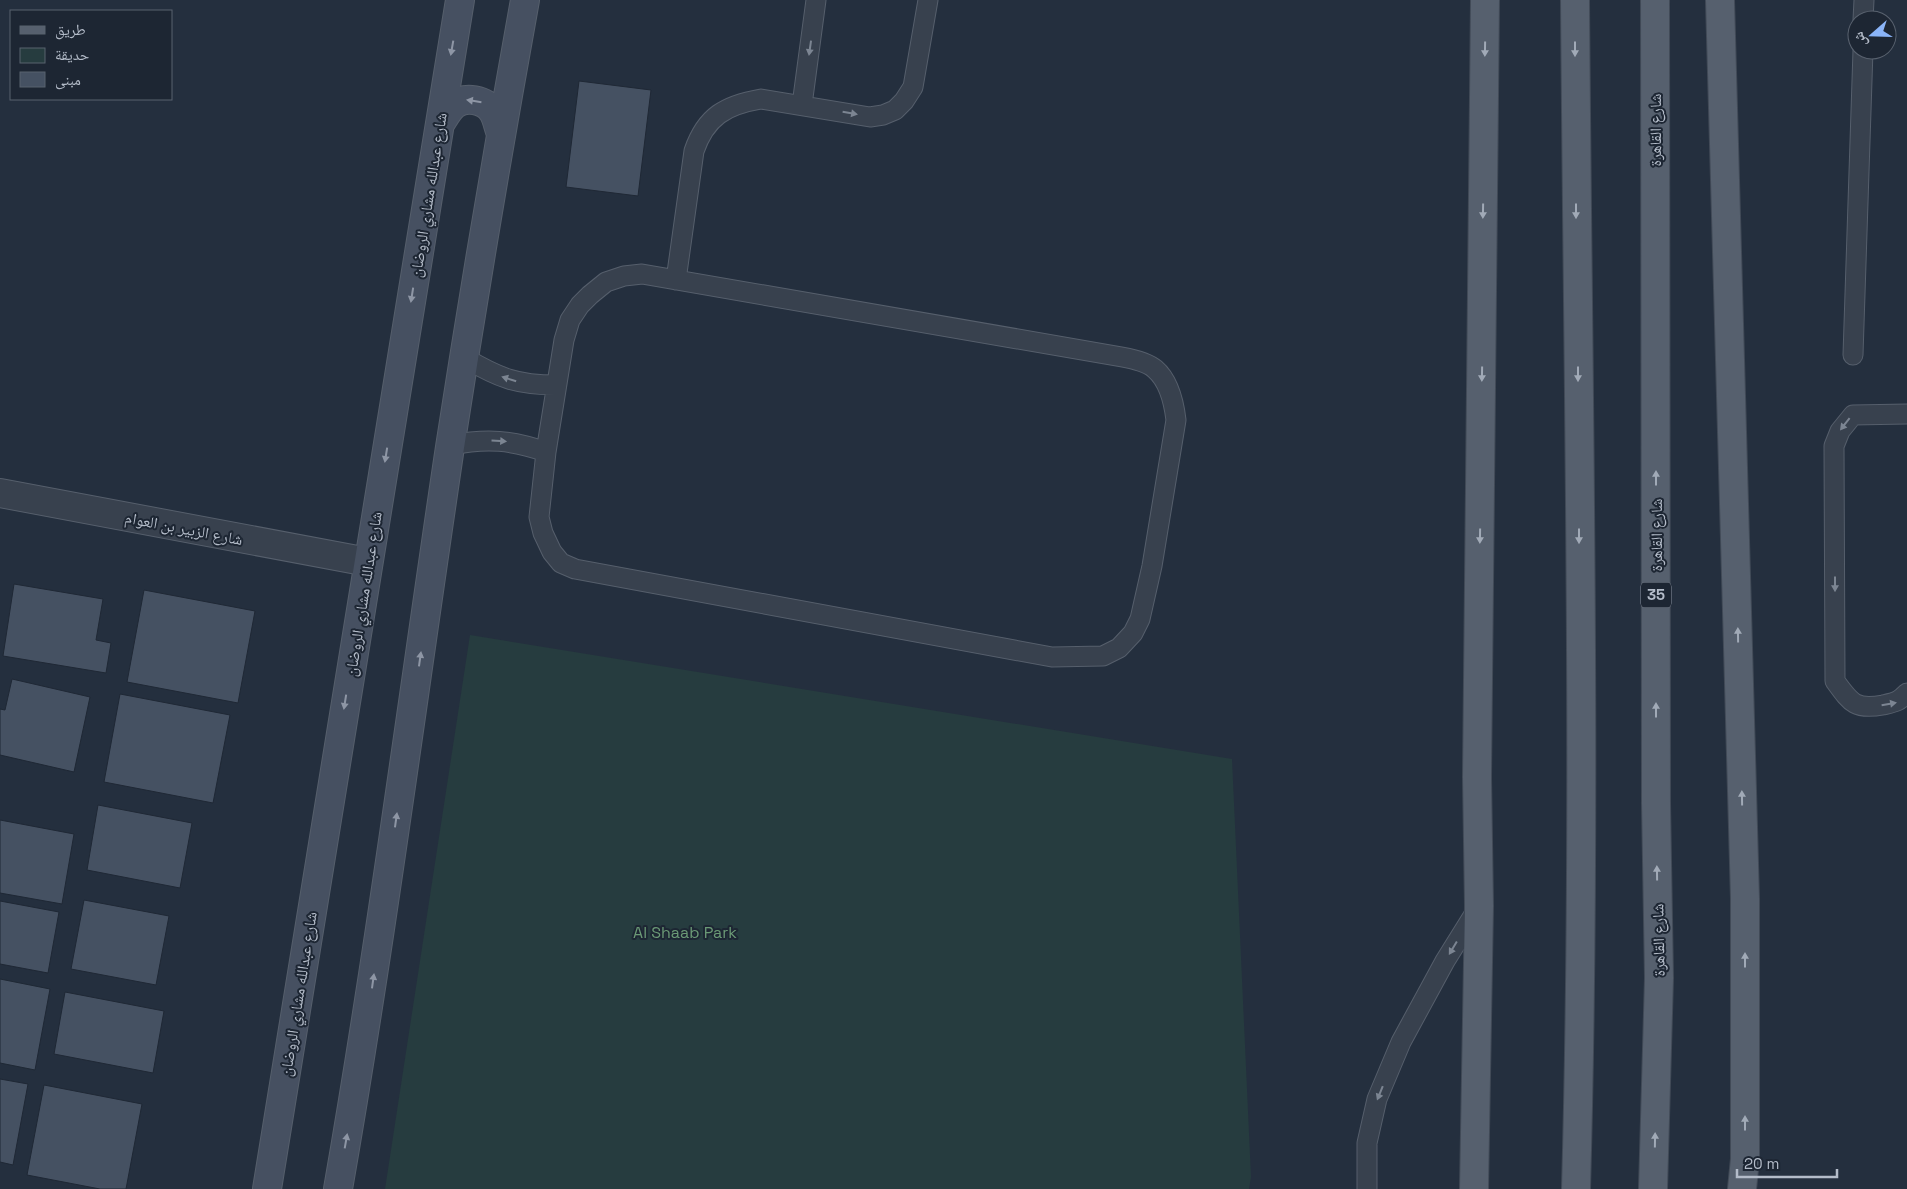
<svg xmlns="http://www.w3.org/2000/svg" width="1907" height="1189" font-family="'Space Grotesk','Noto Naskh Arabic',sans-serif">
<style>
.green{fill:#263c3f}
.building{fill:#455162;stroke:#1f2835}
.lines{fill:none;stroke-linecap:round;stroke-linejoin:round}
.lane-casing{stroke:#565f6c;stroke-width:21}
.street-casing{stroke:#565f6c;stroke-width:30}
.secondary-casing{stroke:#565f6c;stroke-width:30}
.primary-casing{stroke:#414a57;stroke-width:30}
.lane{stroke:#38414e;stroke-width:19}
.street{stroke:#38414e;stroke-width:28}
.secondary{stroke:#465061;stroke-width:28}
.primary{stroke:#56606e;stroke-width:28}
.oneway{fill:#8e96a5}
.oneway2{fill:#7c8592}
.oneway3{fill:#a1aab7}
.labels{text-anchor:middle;stroke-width:4;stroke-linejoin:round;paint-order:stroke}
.shield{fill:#1d2633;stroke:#878f9c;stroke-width:1}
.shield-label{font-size:15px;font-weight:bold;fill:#b4bcc9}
.street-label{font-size:16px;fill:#b4bcc9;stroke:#1d2633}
.park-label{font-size:16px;fill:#6b9a76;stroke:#1d2633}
</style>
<rect width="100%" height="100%" fill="#242f3e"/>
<path class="green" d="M470,635L1232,759L1251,1177L1249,1189H385Z"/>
<path class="building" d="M579,81L651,90L638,196L566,187Z
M14,584L103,599L96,640L111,643L106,673L3,656Z
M144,590L255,611L238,703L127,682Z
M12,679L90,697L74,772L0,755V709L5,710Z
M120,694L230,715L213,803L104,782Z
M98,805L192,823L180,888L87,870Z
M0,820L74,834L62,904L0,893Z
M84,900L169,916L156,985L71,969Z
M0,901L59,912L48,973L0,964Z
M0,979L50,989L35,1070L0,1063Z
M65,992L164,1011L153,1073L54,1054Z
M0,1079L28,1084L13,1165L0,1162Z
M44,1085L142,1104L126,1189H100L27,1175Z"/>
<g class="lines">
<defs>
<path id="lane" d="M1863,20L1864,0
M802,105L816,0
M642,274L1122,357C1133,359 1147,362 1155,369C1169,381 1174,403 1176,420L1152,566L1140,619L1133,633L1119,648L1103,656L1052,657L575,569L561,563L552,552L543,533L539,517L546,452L564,340L570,320L580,305L590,295L606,282L624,276Z
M676,280L694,151C706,116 726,105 761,99L870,117L883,115L895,110L904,101L913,87L928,0
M1853,355L1863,50
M465,358C499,378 517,385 556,385
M1907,414L1853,415L1840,431L1834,446L1835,681C1851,703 1855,710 1883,705C1896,702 1898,702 1907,693
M451,445C487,438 512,440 546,452
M1367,1189V1143L1377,1099L1401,1042L1445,961L1478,908"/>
<path id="street" d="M0,493L368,562"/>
<path id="secondary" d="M440,124C444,118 448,110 454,105C465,96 485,99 493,112C497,118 498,127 501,134
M267,1189L460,0
M338,1189C381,943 413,695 450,447C473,298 498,149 525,0"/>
<path id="primary" d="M1575,0C1578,396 1587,793 1576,1189
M1720,0L1745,899V1159L1742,1189
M1474,1189L1479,906L1477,777L1485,0
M1653,1189L1659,978L1656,803L1655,0"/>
</defs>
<use href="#lane" class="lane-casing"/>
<use href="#street" class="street-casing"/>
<use href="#secondary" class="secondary-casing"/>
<use href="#primary" class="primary-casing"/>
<use href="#lane" class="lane"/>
<use href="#street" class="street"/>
<use href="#secondary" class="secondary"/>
<use href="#primary" class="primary"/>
</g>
<defs><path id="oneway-solid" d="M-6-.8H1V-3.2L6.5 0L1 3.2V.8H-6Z" transform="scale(1.25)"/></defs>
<g class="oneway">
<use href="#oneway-solid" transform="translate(452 48) rotate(100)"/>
<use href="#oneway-solid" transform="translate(474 101) rotate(-171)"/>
<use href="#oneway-solid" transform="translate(412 295) rotate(99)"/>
<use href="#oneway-solid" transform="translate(386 455) rotate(99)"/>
<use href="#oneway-solid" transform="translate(420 659) rotate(-82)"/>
<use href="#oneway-solid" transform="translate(345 702) rotate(99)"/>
<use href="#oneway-solid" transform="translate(396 820) rotate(-82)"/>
<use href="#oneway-solid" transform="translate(373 981) rotate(-82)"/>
<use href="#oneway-solid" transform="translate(346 1141) rotate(-80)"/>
</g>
<g class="oneway2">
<use href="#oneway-solid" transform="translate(810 48) rotate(98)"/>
<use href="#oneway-solid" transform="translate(850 113) rotate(10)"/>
<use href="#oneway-solid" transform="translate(509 379) rotate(-163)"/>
<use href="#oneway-solid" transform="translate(1845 424) rotate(128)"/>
<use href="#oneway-solid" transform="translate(499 441) rotate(4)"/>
<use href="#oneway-solid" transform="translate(1835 584) rotate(90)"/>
<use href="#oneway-solid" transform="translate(1889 704) rotate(-10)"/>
<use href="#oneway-solid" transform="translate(1453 948) rotate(121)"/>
<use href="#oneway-solid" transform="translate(1380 1093) rotate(112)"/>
</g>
<g class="oneway3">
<use href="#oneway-solid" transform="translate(1485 49) rotate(91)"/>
<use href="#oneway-solid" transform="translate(1575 49) rotate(90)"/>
<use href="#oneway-solid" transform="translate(1483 211) rotate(91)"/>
<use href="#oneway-solid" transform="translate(1576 211) rotate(90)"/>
<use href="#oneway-solid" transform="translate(1482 374) rotate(91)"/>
<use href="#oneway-solid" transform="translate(1578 374) rotate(90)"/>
<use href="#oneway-solid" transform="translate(1656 478) rotate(-90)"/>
<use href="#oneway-solid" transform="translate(1480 536) rotate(91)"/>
<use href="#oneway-solid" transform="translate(1579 536) rotate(90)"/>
<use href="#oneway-solid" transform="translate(1738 635) rotate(-91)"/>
<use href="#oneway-solid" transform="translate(1656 710) rotate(-90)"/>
<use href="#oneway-solid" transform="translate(1742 798) rotate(-91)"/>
<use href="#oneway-solid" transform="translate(1657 873) rotate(-91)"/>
<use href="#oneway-solid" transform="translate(1745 960) rotate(-90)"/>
<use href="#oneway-solid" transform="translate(1745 1123) rotate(-90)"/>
<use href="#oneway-solid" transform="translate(1655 1140) rotate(-89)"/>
</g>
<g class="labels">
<rect class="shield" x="1641" y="582.5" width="30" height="25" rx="4"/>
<g class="shield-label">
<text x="1656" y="600">35</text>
</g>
<g class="street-label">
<text transform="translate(1655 130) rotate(-90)" y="6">شارع القاهرة</text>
<text transform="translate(428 195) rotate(-81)" y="6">شارع عبدالله مشاري الروضان</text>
<text transform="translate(184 528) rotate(11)" y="6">شارع الزبير بن العوام</text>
<text transform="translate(1656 535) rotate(-90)" y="6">شارع القاهرة</text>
<text transform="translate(363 594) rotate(-81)" y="6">شارع عبدالله مشاري الروضان</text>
<text transform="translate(1658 940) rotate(-91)" y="6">شارع القاهرة</text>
<text transform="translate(298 994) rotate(-81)" y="6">شارع عبدالله مشاري الروضان</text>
</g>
<g class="park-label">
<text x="685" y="938">Al Shaab Park</text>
</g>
</g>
<rect x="10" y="10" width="162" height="90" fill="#1d2633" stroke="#59626f"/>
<rect x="20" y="26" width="25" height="8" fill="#56606e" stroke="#59626f"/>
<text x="55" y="35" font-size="15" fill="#b4bcc9">طريق</text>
<rect x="20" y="48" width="25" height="15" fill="#263c3f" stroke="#59626f"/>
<text x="55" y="60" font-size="15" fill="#b4bcc9">حديقة</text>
<rect x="20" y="72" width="25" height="15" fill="#455162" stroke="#59626f"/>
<text x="55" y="85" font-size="15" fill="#b4bcc9">مبنى</text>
<g transform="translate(1872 35) rotate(250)"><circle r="24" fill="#1d2633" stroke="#59626f"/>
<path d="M0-4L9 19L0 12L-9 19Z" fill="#8ab4f8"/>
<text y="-8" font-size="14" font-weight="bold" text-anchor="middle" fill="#b4bcc9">ش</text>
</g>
<path d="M1737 1169v8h100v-8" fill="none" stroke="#b4bcc9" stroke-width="2.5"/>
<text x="1744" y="1169" font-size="15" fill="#b4bcc9" stroke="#1d2633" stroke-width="4" paint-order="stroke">20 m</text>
</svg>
